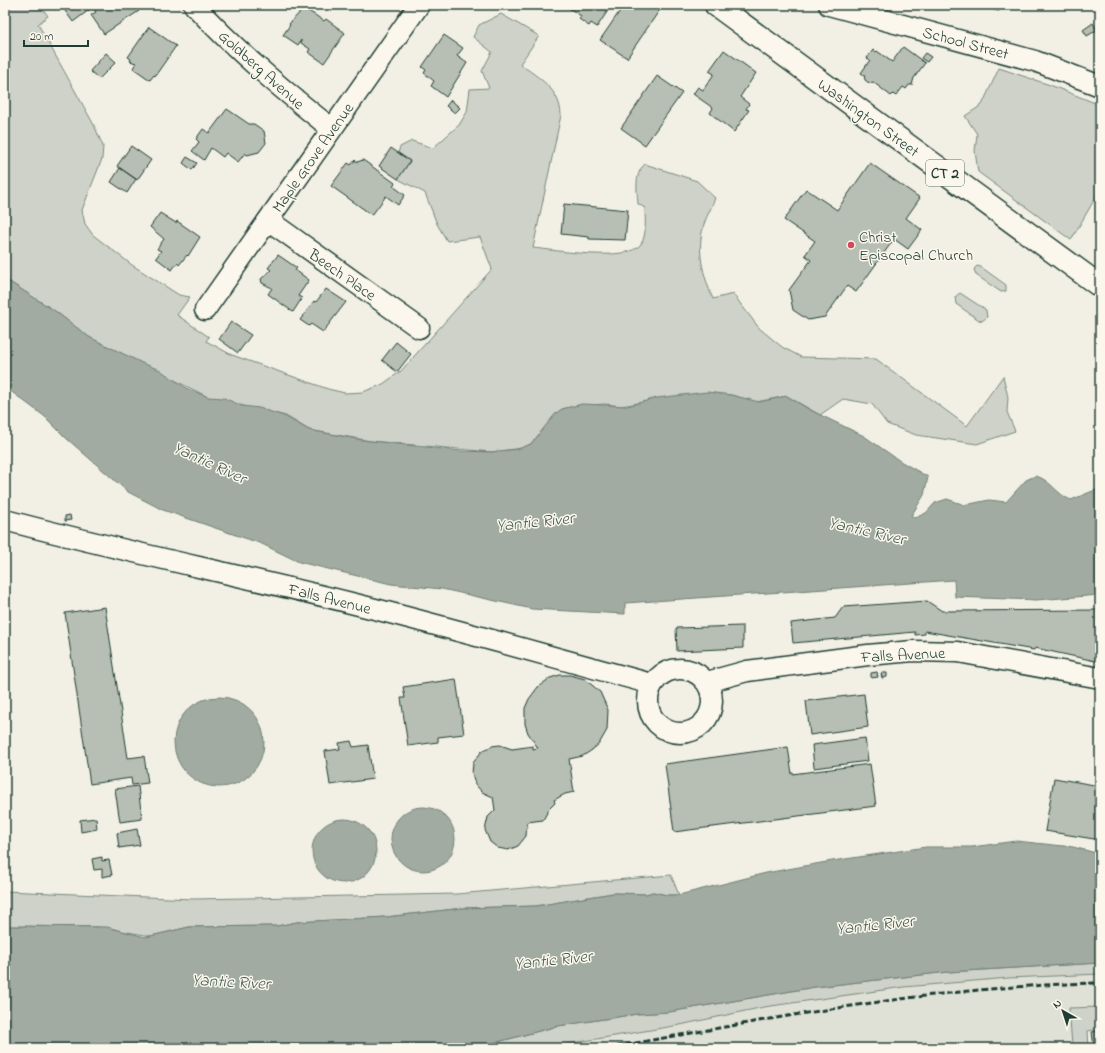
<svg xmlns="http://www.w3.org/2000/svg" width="1105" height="1053" font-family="'Indie Flower',sans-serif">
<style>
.built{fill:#e0e1d6}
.green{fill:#cfd2c8;stroke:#77887e}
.water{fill:#a2aba1;stroke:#6e7f75}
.building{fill:#b7beb3;stroke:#1f3d34}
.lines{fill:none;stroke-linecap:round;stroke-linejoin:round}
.minor-casing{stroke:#1f3d34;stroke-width:23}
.trunk-casing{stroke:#1f3d34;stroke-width:25}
.minor{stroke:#fbf7ec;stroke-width:20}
.trunk{stroke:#fbf7ec;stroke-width:22}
.rail{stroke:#1f3d34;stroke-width:3;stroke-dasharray:6 3;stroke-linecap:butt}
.poi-dot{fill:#d1495b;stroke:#fbf7ec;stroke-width:1.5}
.labels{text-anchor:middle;stroke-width:3;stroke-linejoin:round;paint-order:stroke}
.shield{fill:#fbf7ec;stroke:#61756b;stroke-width:1}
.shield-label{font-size:15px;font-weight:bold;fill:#1f3d34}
.street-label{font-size:16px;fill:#1f3d34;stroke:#fbf7ec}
.poi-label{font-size:16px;fill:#1f3d34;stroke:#fbf7ec;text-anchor:start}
.water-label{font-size:17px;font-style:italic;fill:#465e55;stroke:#fbf7ec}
</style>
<rect width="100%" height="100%" fill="#f2f0e5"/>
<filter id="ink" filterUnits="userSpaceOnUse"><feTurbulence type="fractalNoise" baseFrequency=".025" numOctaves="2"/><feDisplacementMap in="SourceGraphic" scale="8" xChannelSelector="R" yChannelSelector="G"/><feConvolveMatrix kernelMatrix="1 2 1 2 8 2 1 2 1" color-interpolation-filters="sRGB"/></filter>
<g filter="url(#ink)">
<path class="built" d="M1100,974V1007L1069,1008L1072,1045L1063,1048H543L680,1025L764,1007L869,991L974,980Z"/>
<path class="green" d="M5,5H40L48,16L38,24L94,125L103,146L102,159L82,210L85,224L93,235L132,265L179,295L190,297L177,315L209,337L206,341L232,355L328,389L345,393L363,392L383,384L401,371L492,269L480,237L447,241L437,224L425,193L398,179L410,161L398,153L400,147L412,141L433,148L459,125L467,112L470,89L489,88L482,71L492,52L473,37L479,25L501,14L539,36L520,64C539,78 560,89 561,115L533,248C555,250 628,263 641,244C647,235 645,219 645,208L638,204C637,189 634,174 645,164L697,181L715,198C712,207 707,215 704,224C696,251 703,274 713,299L733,294L759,328L782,347L801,357L876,359L967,426L1003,376L1008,397L1007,412L1015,431L977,444L916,435L887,424L872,404L843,399L820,415L787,396L756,402L731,395L716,394L667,398L621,406L605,404L575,406L562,409L532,443L523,448L491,452L371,441L309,430L286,416L210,398L89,337L55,311L5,279Z
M999,68L1050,85L1100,105V190L1071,240L978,172L975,151L977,134L965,116L982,105Z
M977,266L981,267L1006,285V291L1001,292L976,275L974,269Z
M960,293L986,310L987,317L982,321L979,320L956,304L955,297Z
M671,875L679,895H667L653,892L646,894L613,893L536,906L463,908L386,917L297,922L277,926L189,927L151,936L98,927L5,926V891L193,899L457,894Z
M1100,963V974L1009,978L904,987L764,1007L680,1025L543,1048H461L490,1044L558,1026L637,1014L669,1012L815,987L948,972Z
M1100,1007V1029L1088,1031L1089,1048H1063L1072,1045L1069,1008Z
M170,1043L210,1048H140Z"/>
<path class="water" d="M5,279L55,311L89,337L142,363L160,370L186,388L208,397L224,398L242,406L259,408L284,416L309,430L362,440L461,451L491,452L518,449L531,444L556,413L562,409L582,404L627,406L657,398L707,392L731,395L759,402L787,396L810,410L864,436L900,461L928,477L924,495L911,516L915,518L926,513L935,503L947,499L965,505L989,500L1006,502L1026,480L1035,476C1049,478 1057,495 1071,500L1100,488V595L1036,600L955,597L954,580L625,603V614L532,609L442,589L391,584L299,562L262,544L163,510L128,492L66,438L44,416L5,387Z
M174 742a45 45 0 1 1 90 0a45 45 0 1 1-90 0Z
M391 839a32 32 0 1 1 64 0a32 32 0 1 1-64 0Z
M312 851a32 32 0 1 1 64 0a32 32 0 1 1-64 0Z
M1016,841L1073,847L1100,854V963L948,972L815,987L669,1012L637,1014L558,1026L490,1044L461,1048H210L170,1043L140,1048H5V926L107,927L145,937L151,936L189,927L277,926L297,922L386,917L463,908L536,906L613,893L646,894L653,892L667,895H679L766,873L832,861L926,847H972Z"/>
<path class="building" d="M61,5H85L89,10L73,22Z
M91,5H135L139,11L104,34L91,15L96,12Z
M571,5H617L614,8L611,6L597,27L591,23L589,26L579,19L581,16L569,8Z
M624,5H663L627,58L600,40Z
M975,5H1000L999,11Z
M304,8L324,21L326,19L345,33L324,63L308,52L310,49L301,43V40L298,45L283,35L290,25L289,24Z
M1093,23L1097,30L1087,36L1083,30Z
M149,27L176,46L155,76L154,75L150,80L133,68L136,63L130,61L131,59L128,57Z
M444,35L463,48L457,56L467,63L446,97L431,86L434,81L424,73L426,70L422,67Z
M903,47L925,63L914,78L912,85H909L906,89L903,87L896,96L893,94L891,96L873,82L869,83L865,80L864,75L861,73L870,60L867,58L873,50L876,52L877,51L892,62Z
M724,50L756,73L740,97L749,104L746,109L749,110L734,132L710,113L713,108L693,94L698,87L703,90L714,74L709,71Z
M106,53L116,62L99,79L90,71Z
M925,53L931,57L927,62L921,58Z
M657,76L682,93L645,145L621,128Z
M451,100L460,108L455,113L446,106Z
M227,109L249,124H254L264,131L266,143L259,152L247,155L245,153L238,162L226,153L223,157L211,148L204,160L192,151L199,142L196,139L203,129L209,133Z
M131,146L151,160L137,180L117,166Z
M391,148L410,161L398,179L379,166Z
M187,157L197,163L192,170L183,163Z
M355,160L357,162L363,160L395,183L393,186L405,195L398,205L386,196L372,215L331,186L348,163L351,165Z
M870,163L920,198L906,218L922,230L908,249L894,239L856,292L847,286L825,317L808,320L793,310L789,290L811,260L805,255L815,241L784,220L806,189L837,210Z
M120,168L136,179L127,193L111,182Z
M564,204L628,210L625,240L589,239V237L561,234Z
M160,213L176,223L177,221L200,237L188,256L187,255L179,265L177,263L172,270L156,258L161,251L157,249L164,239L150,227Z
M278,255L297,268L295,270L309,280L298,296L302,298L293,312L268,294L272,288L262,283L261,279L271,270L268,268Z
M326,289L346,302L323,332L311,324L309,326L300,320L314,301L316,302Z
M231,322L251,335L238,353L219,339Z
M396,342L411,354L397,372L382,360Z
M70,515L71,520L65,521V516Z
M927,601L942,611L1100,610V662L1035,648L1034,650L925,631V634L915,635V632L793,643L791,623L835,618L843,607Z
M105,607L128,758L144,756L148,783L132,785L131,778L90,784L65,613Z
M743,626V648L677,651L676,628Z
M877,672L878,677L871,678V673Z
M881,673H887V677L882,678Z
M560,675H570L585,679L600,692L608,710L607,730L599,744L592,750L583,756L569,759L574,792L565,794L554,800L555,803L549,809L543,820L527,822L526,836L518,846L508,850L498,848L490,842L485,830L488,817L495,810L493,797L482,792L475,784L472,773L473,763L482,751L492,746L500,745L512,749L533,746V749L538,748L528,733L525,724V708L529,699L538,687L550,678Z
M456,679L464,734L438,737V742L408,746L401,698H405L403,687Z
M864,694L868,727L810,735L806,701Z
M865,738L868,761L814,768L812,745Z
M351,741L353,747L368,745L373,779L330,785L325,751L340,749L339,743Z
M788,747L792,774L870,764L876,806L674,832L665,764Z
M1054,778L1100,786V840L1045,831Z
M138,786L142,819L120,822L115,789Z
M96,818L97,829L81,832L80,820Z
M137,829L140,845L119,848L117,833Z
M102,857V861L109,860L112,875L102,877V869L94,870L92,859Z
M1100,1031V1048H1094L1092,1032Z"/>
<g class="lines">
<defs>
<path id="minor" d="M194,5C236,51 283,90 332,129
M829,5L1035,61L1100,86
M268,220L419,328
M205,310L419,5
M5,520C120,551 236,574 351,603C452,628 552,657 652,684
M648 701a32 32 0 1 1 64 0a32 32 0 1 1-64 0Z
M707,682L747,671L868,655L913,651L958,652L1100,678"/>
<path id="trunk" d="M716,5L1100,286"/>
</defs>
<use href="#minor" class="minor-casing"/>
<use href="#trunk" class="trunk-casing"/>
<use href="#minor" class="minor"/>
<use href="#trunk" class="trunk"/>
<path class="rail" d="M608,1048C771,1019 934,986 1100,983"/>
</g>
</g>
<circle class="poi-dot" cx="851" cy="245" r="4"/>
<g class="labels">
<rect class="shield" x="926" y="160" width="38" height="26" rx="3"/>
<g class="shield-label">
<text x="945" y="178">CT 2</text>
</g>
<g class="street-label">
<text transform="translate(966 42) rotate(15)" y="6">School Street</text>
<text transform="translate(262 69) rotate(42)" y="6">Goldberg Avenue</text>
<text transform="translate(869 117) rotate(36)" y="6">Washington Street</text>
<text transform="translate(312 157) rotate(-55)" y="6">Maple Grove Avenue</text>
<text transform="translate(343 274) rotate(35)" y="6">Beech Place</text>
<text transform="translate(330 598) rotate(14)" y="6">Falls Avenue</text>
<text transform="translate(903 654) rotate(-3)" y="6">Falls Avenue</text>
</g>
<g class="poi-label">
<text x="859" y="242">Christ<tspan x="859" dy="18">Episcopal Church</tspan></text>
</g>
<g class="water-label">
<text transform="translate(210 462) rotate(25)" y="6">Yantic River</text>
<text transform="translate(535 521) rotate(-6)" y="6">Yantic River</text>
<text transform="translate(867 530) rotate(13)" y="6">Yantic River</text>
<text transform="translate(875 924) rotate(-6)" y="6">Yantic River</text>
<text transform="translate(553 959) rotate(-6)" y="6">Yantic River</text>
<text transform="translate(231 981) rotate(3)" y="6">Yantic River</text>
</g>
</g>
<rect width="1105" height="1053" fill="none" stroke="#fbf7ec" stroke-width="20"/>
<rect x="10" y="10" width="1085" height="1033" fill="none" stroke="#1f3d34" stroke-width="1.5" filter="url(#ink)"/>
<g transform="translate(1063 1011) rotate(321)" stroke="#fbf7ec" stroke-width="3" paint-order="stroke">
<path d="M0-3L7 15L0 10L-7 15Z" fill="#1f3d34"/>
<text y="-6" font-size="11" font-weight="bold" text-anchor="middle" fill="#1f3d34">N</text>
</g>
<path d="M24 40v6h64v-6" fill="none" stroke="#1f3d34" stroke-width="2"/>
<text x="30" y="40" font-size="12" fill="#1f3d34" stroke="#fbf7ec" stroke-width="3" paint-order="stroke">20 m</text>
</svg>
